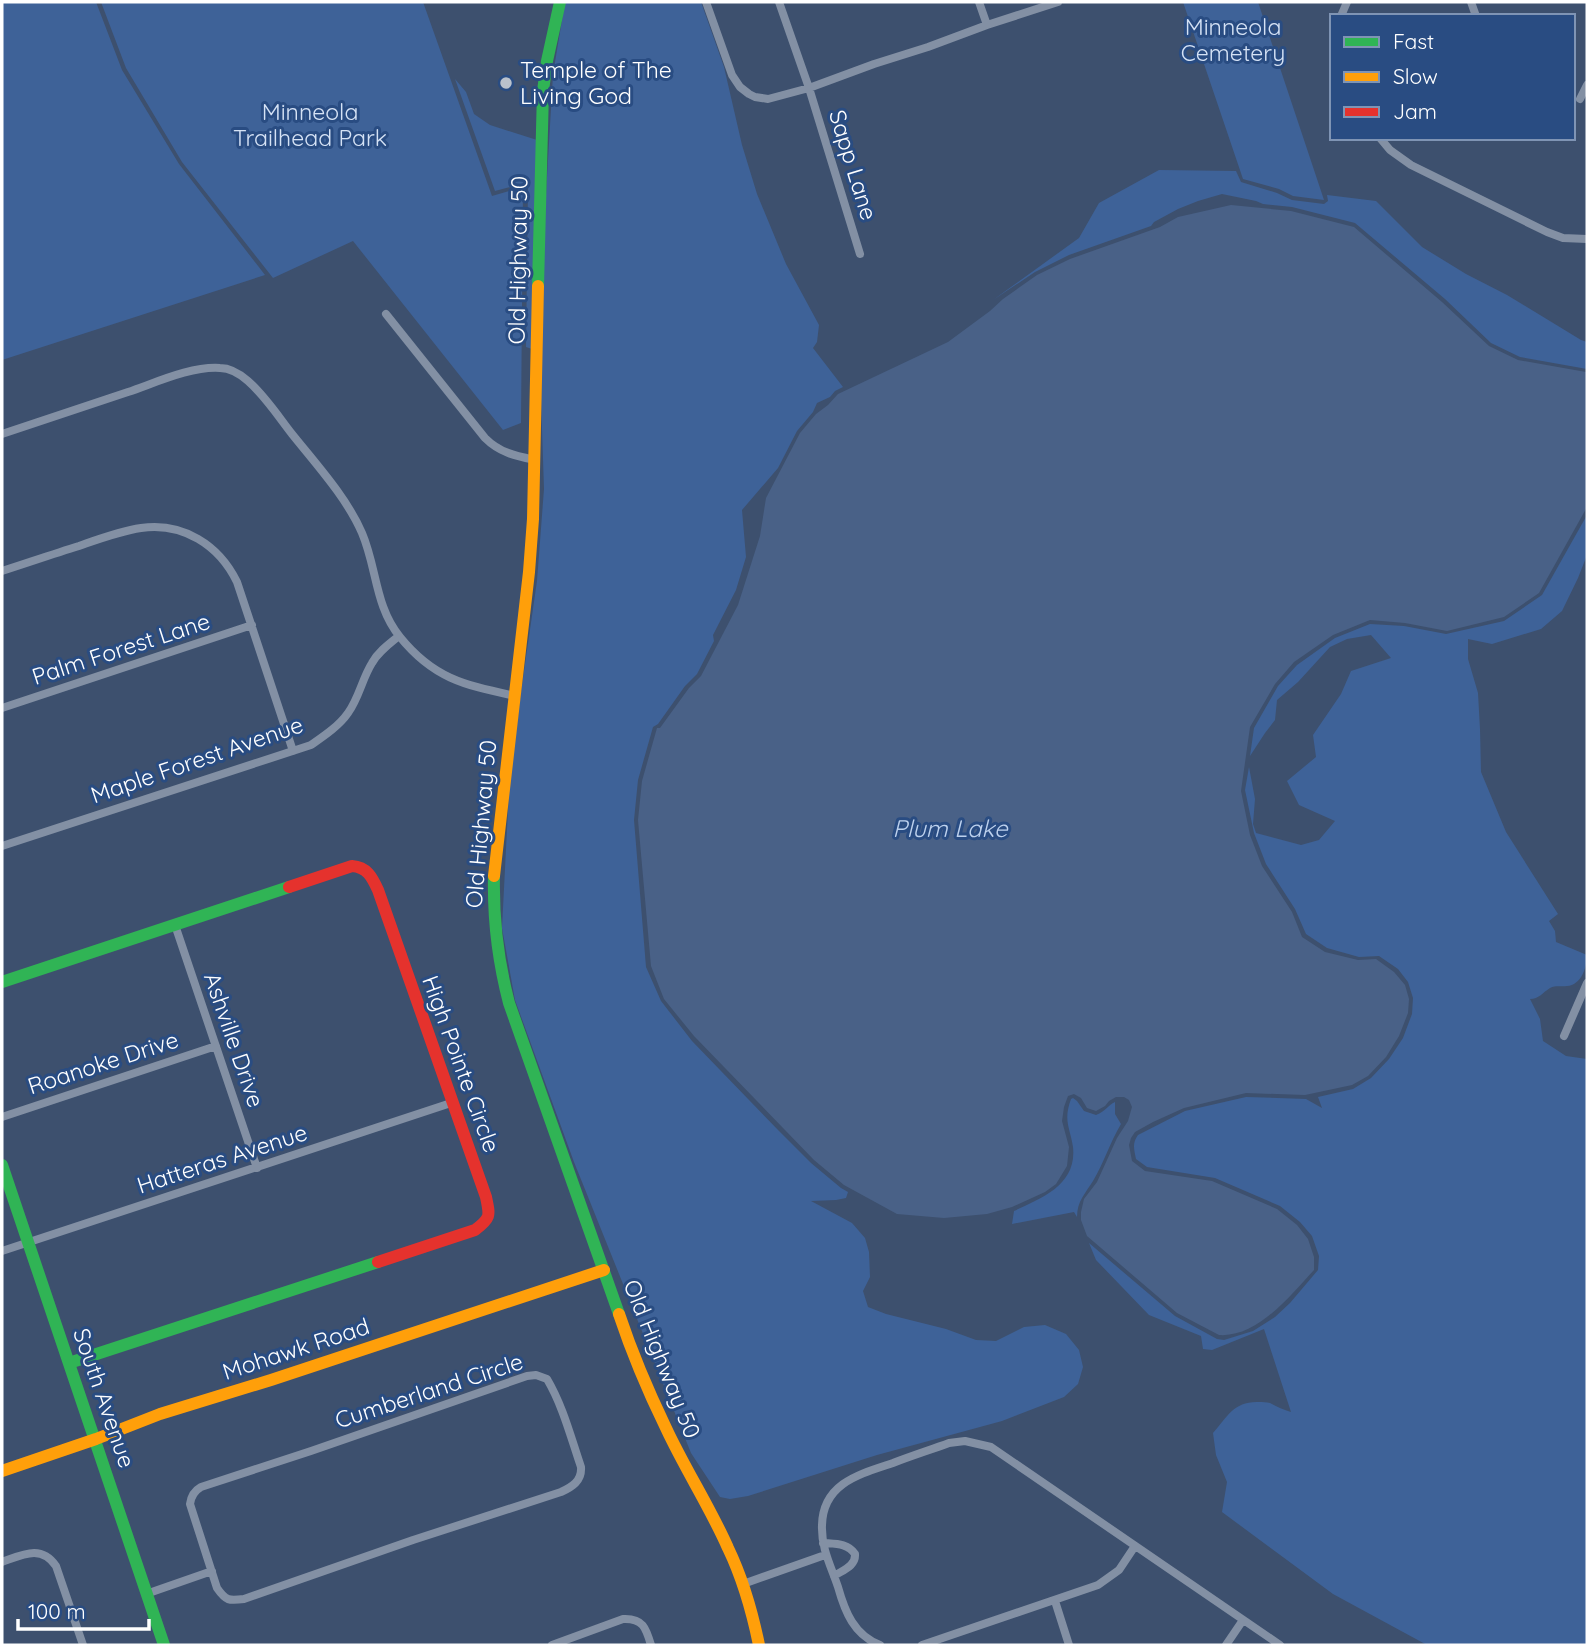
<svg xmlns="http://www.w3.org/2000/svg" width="1589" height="1647" font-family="Quicksand,sans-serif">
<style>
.green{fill:#3e6298}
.water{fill:#496187}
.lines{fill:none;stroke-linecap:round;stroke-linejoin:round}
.street{stroke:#8390a4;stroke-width:8}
.fast{stroke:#30b455;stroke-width:12}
.slow{stroke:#ff9f0a;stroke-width:12}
.jam{stroke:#e5322d;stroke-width:12}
.poi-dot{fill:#bbc2cc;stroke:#294c82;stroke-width:2.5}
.labels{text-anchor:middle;stroke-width:6;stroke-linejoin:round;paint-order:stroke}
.park-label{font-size:23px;fill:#d5e2f5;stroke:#294c82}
.poi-label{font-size:23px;fill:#fff;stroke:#294c82;text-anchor:start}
.street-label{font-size:23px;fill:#fff;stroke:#294c82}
.water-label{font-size:24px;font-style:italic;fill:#bdd1ed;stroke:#294c82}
</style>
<rect width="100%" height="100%" fill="#3d506e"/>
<path class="green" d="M2,2H96L122,70L179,164L265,275L2,360Z
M101,2H423L492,196L523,187L521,423L503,430L353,241L273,278L182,162L126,68Z
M565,2H701L724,67L742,145L757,194L786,264L819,325L817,342L813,348L843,387L835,391L830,397L817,403L813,412L797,431L778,468L742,510L746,557L736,590L713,635L714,641L697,674L685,686L658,724L653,727L638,780L634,820L646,967L661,1001L692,1041L779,1131L811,1163L841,1188L848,1192L846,1198L836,1200L811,1201L852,1223L865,1238L869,1252L870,1277L863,1291L868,1307L886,1314L946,1329L976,1340L996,1341L1024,1327L1045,1325L1066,1334L1079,1350L1083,1367L1078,1384L1064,1397L1002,1421L877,1455L748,1496L730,1499L720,1497L691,1453L574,1162L515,1000L502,928L509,790L521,692L537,581L544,489L541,399L545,212L553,74Z
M1183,2H1258L1324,200L1293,196L1279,189L1243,179Z
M455,79L466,92L474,114L490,125L537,140L532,349L526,347L528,186L522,184L495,191Z
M1159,170L1236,171L1241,182L1277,193L1292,200L1324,204L1328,201L1327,195L1376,201L1422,247L1466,274L1507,295L1581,340L1587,342V369L1520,357L1491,343L1445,299L1355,223L1292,207L1263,204L1256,201L1222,194L1198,201L1178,209L1154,222L1151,226L1069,255L1035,272L993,300L1079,238L1099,203Z
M1587,515V555L1578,578L1562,611L1541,629L1492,644L1468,639V659L1478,693L1480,729L1481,772L1506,832L1558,914L1549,921L1555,931L1556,942L1587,955C1587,968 1581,985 1567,986C1561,987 1556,985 1550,988C1542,993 1539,999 1530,999L1540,1019L1543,1041L1566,1056L1587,1059V1645H1427L1333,1594L1222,1512L1227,1482L1216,1455L1213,1433C1228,1416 1234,1401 1259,1402C1263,1402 1266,1402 1270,1403C1277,1407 1284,1410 1291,1412L1264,1329L1212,1350L1203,1349L1201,1336L1149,1315L1096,1260L1089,1243L1175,1316L1217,1339L1224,1340L1253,1331L1275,1317L1290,1303L1318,1270L1319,1256L1312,1236L1300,1222L1280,1206L1215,1178L1147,1167L1136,1159C1134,1149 1132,1143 1138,1135L1185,1111L1246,1097L1306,1099L1322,1108L1318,1097L1353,1089L1371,1078L1389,1059L1403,1038L1412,1014L1413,998L1408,982L1398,969L1379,956L1359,957L1327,948L1306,934L1295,909L1266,864L1254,833L1245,790L1249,767L1255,799L1253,824L1256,833L1301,845L1319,840L1335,821L1299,805L1287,781L1316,757L1313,735L1341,694L1351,671L1391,658L1371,635L1347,639L1330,647L1298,682L1277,700L1275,720L1265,733L1250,756L1254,728L1278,686L1297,665L1335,638L1370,624L1404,626L1446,634L1504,621L1542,595Z
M1073,1098L1077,1101L1084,1111L1096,1115C1106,1111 1108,1105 1115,1102V1114L1121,1124C1110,1142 1104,1163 1093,1181C1085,1194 1077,1201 1077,1217L1074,1212L1012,1224L1014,1211C1042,1198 1077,1185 1073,1147C1070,1127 1063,1121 1071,1099Z"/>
<path class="water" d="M1231,205L1291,211L1354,227L1442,302L1489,346L1518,360L1586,372L1587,375V507L1539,593L1504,617L1447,631L1405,623L1370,620L1333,635L1294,662L1275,684L1250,727L1241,791L1250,835L1262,866L1292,912L1302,937L1325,952L1358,960L1376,959L1394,972L1405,985L1409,999L1408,1013L1399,1036L1386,1057L1368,1076L1352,1085L1305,1095L1246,1093L1184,1108L1153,1122L1135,1132L1131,1138L1129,1145L1132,1161L1145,1171L1212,1181L1277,1209L1297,1225L1308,1239L1314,1257V1270C1291,1295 1257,1338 1219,1335L1177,1313L1087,1236L1081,1220V1212L1084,1199L1097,1182L1117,1138L1128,1121L1132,1107L1129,1100L1124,1097H1116L1109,1101L1105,1106L1096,1111L1087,1108L1081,1098L1074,1094L1068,1096L1064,1107L1062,1121L1069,1147L1067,1166L1056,1184L1045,1192L1012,1207L987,1214L944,1218L897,1214L844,1185L814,1160L694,1036L664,999L651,966L638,820L642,781L657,728H660L689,688L701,676L738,605L760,536L766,498L800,433L816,414L828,405L838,394L948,342L990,311L1003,299L1037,275L1070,259L1160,227L1178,217Z"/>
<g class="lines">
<path class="street" d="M706,2L732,75L740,87L749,94L755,97L768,99L809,88L874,64L928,47L987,25L1058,2
M779,2L809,88L860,254
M979,2L987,25
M1471,2L1476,16
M1341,16L1347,2
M1580,99L1587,85
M1380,138L1390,150L1411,165L1547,232L1563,238L1587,239
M386,314L485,438C500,453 516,456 535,460
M2,434C44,420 86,406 128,392C155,383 191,366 220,368C230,368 240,374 248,381C265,396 278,416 292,434C316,464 347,498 362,533C377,568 375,607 400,637C434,679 465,685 515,696
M2,571C27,563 53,554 79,546C99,539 120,531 141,528C183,522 219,545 237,582L293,751
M2,708L252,625
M2,846L311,745C324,736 339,726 348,713C359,698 362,679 372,663C378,652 389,644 399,636
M175,925L257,1168
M1564,1036L1587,983
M2,1117L216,1046
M2,1251L454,1102
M536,1375L547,1379C563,1406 571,1438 581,1467C582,1481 572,1487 561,1492L413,1540L244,1599C229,1601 226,1601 217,1588L190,1504C191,1496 194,1491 201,1487L311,1451L527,1376Z
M823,1543C835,1544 848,1543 855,1554C856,1566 843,1570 834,1576
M2,1562C22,1555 41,1544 56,1566L83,1645
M743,1584L825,1555
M146,1594L212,1571
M1055,1601L1069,1645
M552,1645L623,1619C643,1618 646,1628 651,1645
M880,1645C854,1635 845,1612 838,1587C831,1566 821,1548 822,1525C823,1483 860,1474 893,1463C911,1456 930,1450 949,1443L965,1441L991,1447L1280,1645
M922,1645L1098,1585L1119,1570L1135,1546
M1226,1645L1243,1620"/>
<path class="fast" d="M538,286L543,91L547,61L560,2
M494,876C493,919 498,961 509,1003L619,1314
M2,982L289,887
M2,1165L164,1645
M69,1363L378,1262"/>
<path class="slow" d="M494,876L529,572L533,519L538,286
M619,1314C632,1353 648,1391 666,1428C685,1469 710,1507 728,1548C743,1579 752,1611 759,1645
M2,1471L96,1439L160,1414L271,1380L604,1270"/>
<path class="jam" d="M289,887L352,866C367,867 372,877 378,890L486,1197C490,1216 491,1218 475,1230L378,1262"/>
</g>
<circle class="poi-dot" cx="506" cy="83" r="7"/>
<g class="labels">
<g class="park-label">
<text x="1233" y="35">Minneola<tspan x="1233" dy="26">Cemetery</tspan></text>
<text x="310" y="120">Minneola<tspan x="310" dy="26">Trailhead Park</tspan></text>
</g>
<g class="poi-label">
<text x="520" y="78">Temple of The<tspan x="520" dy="26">Living God</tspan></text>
</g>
<g class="street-label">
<text transform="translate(853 165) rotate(73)" y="8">Sapp Lane</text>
<text transform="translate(518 260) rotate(-89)" y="8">Old Highway 50</text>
<text transform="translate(121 649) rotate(-18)" y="8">Palm Forest Lane</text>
<text transform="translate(197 760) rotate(-19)" y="8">Maple Forest Avenue</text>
<text transform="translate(481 824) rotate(-85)" y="8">Old Highway 50</text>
<text transform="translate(234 1040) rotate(71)" y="8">Ashville Drive</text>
<text transform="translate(103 1063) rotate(-18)" y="8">Roanoke Drive</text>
<text transform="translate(461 1064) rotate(70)" y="8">High Pointe Circle</text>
<text transform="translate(222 1159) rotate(-18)" y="8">Hatteras Avenue</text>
<text transform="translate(296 1349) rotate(-18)" y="8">Mohawk Road</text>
<text transform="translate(662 1359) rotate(68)" y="8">Old Highway 50</text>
<text transform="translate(429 1391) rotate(-18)" y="8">Cumberland Circle</text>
<text transform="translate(104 1398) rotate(71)" y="8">South Avenue</text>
</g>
<g class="water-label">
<text x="950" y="837">Plum Lake</text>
</g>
</g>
<rect width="1589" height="1647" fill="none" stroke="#ffffff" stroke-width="7"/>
<rect x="1330" y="14" width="245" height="126" fill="#294c82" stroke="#7f94b4" stroke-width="2"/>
<rect x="1344" y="37" width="35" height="10" fill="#30b455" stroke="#7f94b4" stroke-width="2"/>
<text x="1393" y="49" font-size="21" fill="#ffffff">Fast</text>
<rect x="1344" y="72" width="35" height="10" fill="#ff9f0a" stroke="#7f94b4" stroke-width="2"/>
<text x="1393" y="84" font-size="21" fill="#ffffff">Slow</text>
<rect x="1344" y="107" width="35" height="10" fill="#e5322d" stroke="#7f94b4" stroke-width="2"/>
<text x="1393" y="119" font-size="21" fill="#ffffff">Jam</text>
<path d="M18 1619v10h131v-10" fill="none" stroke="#ffffff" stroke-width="3.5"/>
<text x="28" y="1619" font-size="21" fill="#ffffff" stroke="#294c82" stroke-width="5" paint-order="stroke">100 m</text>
</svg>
